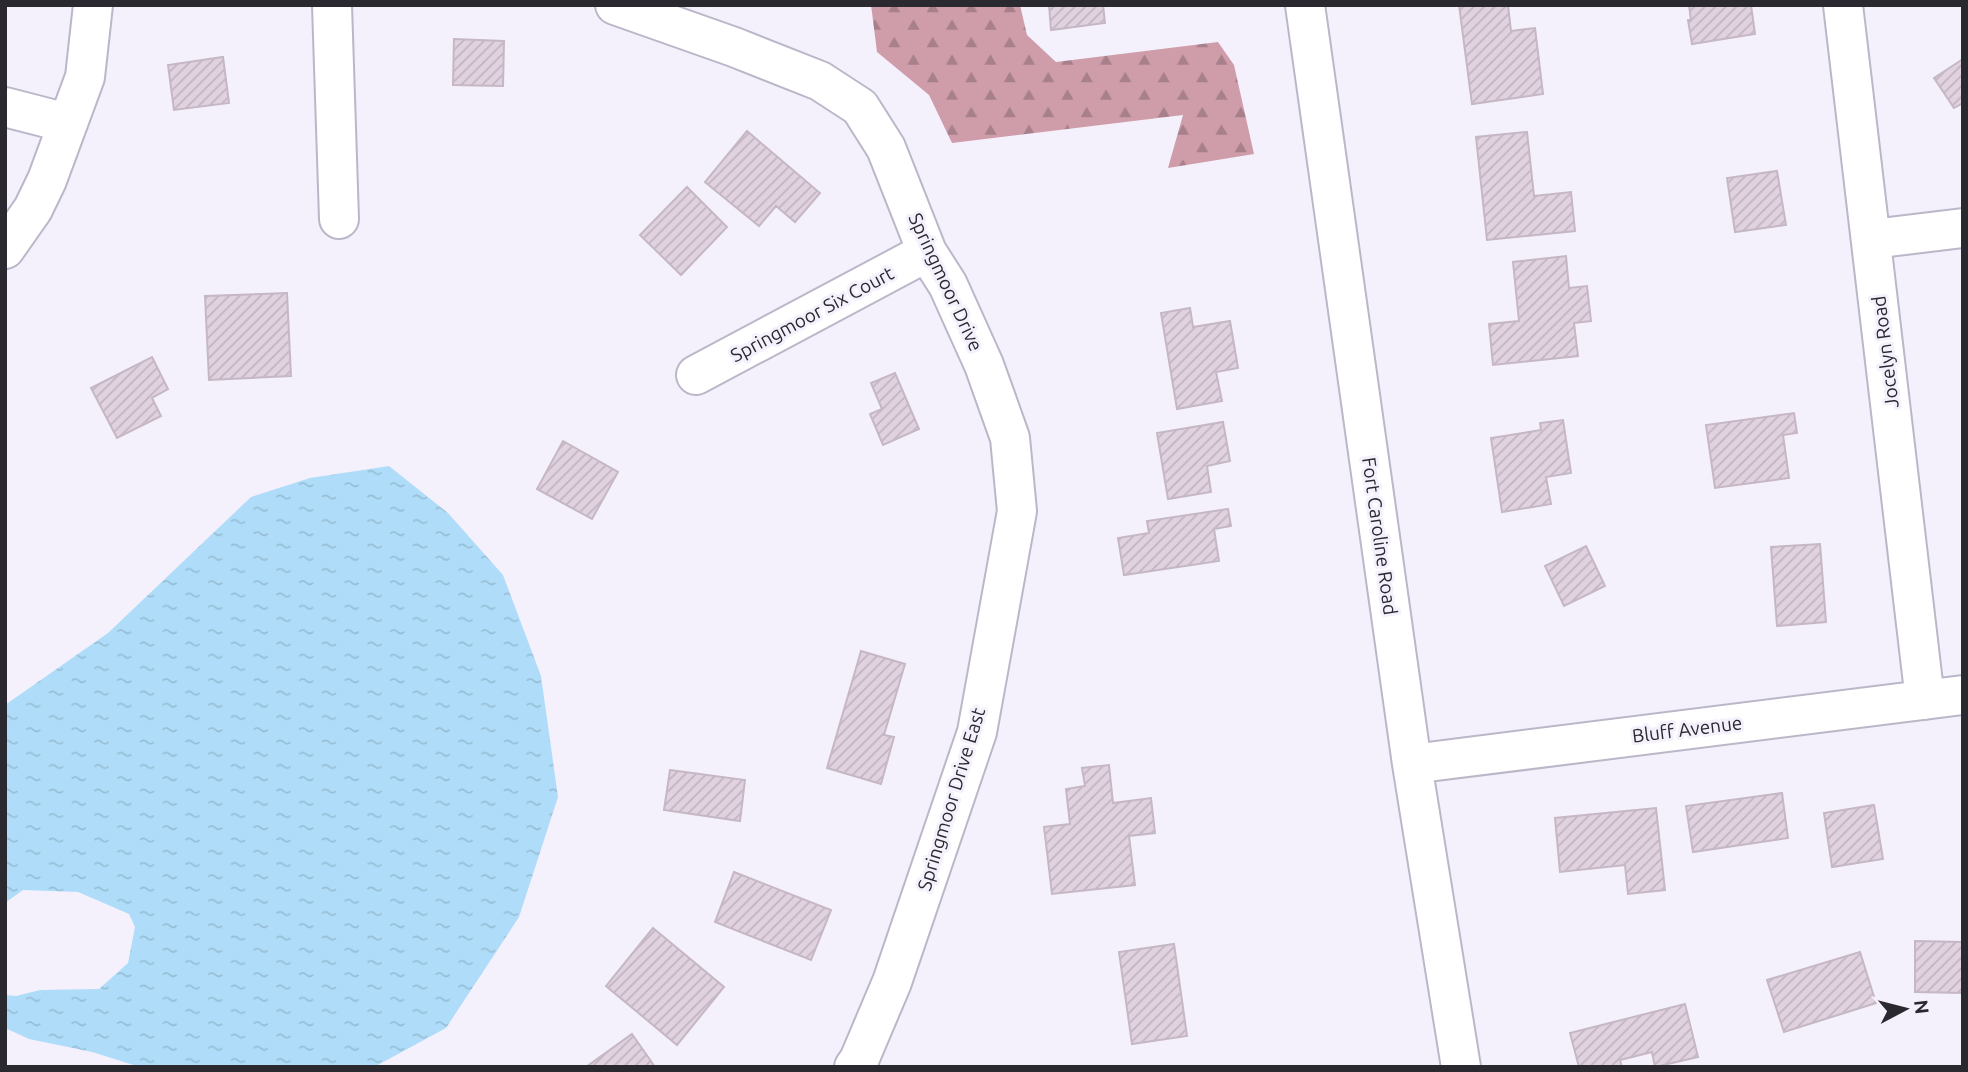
<svg xmlns="http://www.w3.org/2000/svg" width="1968" height="1072" font-family="Ubuntu,sans-serif">
<style>
.forest{fill:url(#forest-firs)}
.water{fill:url(#water-ripples)}
.building{fill:url(#building-hatch);stroke:#c6b7c4;stroke-width:2}
.lines{fill:none;stroke-linecap:round;stroke-linejoin:round}
.minor-casing{stroke:#bbb7c9;stroke-width:42}
.minor{stroke:#fff;stroke-width:38}
.labels{text-anchor:middle;stroke-width:6;stroke-linejoin:round;paint-order:stroke}
.street-label{font-size:19px;fill:#2b2930;stroke:#f4f1fd}
</style>
<defs>
<pattern id="forest-firs" width="22" height="20" patternUnits="userSpaceOnUse" patternTransform="scale(1.75)"><rect width="22" height="20" fill="#cf9daa"/><path d="M5 1l3.5 6h-7zM16 11l3.5 6h-7z" fill="#a8808b"/></pattern>
<pattern id="water-ripples" width="26" height="14" patternUnits="userSpaceOnUse" patternTransform="scale(1.75)"><rect width="26" height="14" fill="#afddf9"/><path d="M2 4q2-2 4 0t4 0M15 11q2-2 4 0t4 0" fill="none" stroke="#97bed6"/></pattern>
<pattern id="building-hatch" width="6" height="6" patternUnits="userSpaceOnUse" patternTransform="scale(1.75)"><rect width="6" height="6" fill="#e1d2e0"/><path d="M-1 1l2-2M0 6l6-6M5 7l2-2" fill="none" stroke="#c1b4c0"/></pattern>
</defs>
<rect width="100%" height="100%" fill="#f4f1fd"/>
<path class="forest" d="M871,5H1020L1027,35L1056,62L1218,42L1234,65L1254,154L1168,168L1183,115L952,143L929,95L877,52Z"/>
<path class="water" d="M389,466L448,513L503,575L541,676L558,797L519,917L446,1028L374,1067H140L92,1052L29,1039L5,1028V995L16,996L40,990L99,989L128,963L135,927L129,914L78,892L23,890L5,903V705L108,633L251,497L310,478Z"/>
<path class="building" d="M1049,5H1103L1105,23L1051,30Z
M1459,5H1508L1511,31L1535,28L1543,94L1472,104Z
M1689,5H1751L1755,34L1692,44L1688,20H1691Z
M454,39L504,41L503,86L453,85Z
M223,57L229,103L174,110L168,65Z
M1963,59V103L1954,108L1934,78Z
M747,131L820,193L795,222L776,206L759,226L705,182Z
M1527,132L1534,196L1571,192L1575,231L1487,240L1476,137Z
M1777,171L1786,225L1735,232L1727,178Z
M687,187L727,227L681,275L640,235Z
M1566,256L1569,288L1587,286L1591,321L1574,323L1578,356L1493,365L1489,324L1519,321L1513,262Z
M287,293L291,376L209,380L205,296Z
M1190,308L1193,327L1230,321L1238,368L1216,372L1222,401L1177,409L1161,313Z
M152,357L168,389L152,398L161,416L117,438L91,388Z
M895,373L919,429L883,445L870,414L882,409L871,383Z
M1794,413L1797,433L1783,435L1789,478L1715,488L1706,425Z
M1563,420L1571,473L1546,477L1551,504L1502,512L1491,438L1541,430L1540,423Z
M1223,422L1230,461L1207,466L1211,492L1168,499L1157,433Z
M563,441L618,472L592,519L537,489Z
M1228,509L1231,526L1214,529L1219,561L1124,575L1118,538L1149,533L1147,521Z
M1820,544L1826,622L1777,626L1771,547Z
M1586,546L1605,586L1564,606L1545,566Z
M861,651L905,664L884,735L894,737L881,784L827,768Z
M1109,765L1113,803L1151,798L1155,833L1129,836L1135,885L1052,894L1044,827L1070,824L1066,789L1085,786L1082,768Z
M670,770L745,780L740,821L664,810Z
M1782,793L1788,838L1693,852L1686,806Z
M1874,805L1883,859L1832,867L1824,813Z
M1656,808L1665,890L1628,894L1625,865L1560,872L1555,818Z
M734,872L831,910L811,960L715,922Z
M653,928L724,987L677,1045L606,986Z
M1915,941L1963,942V993L1915,992Z
M1174,944L1187,1036L1132,1044L1119,952Z
M1860,952L1876,1003L1784,1032L1767,980Z
M1685,1004L1698,1057L1655,1067L1652,1052L1620,1060L1622,1067H1579L1570,1033Z
M632,1034L655,1067H586Z"/>
<g class="lines">
<defs>
<path id="minor" d="M332,5L339,219
M615,5L734,47L820,81L860,107L886,148L927,252L948,285L984,365L1010,438L1017,511L977,732L892,982L859,1060L854,1067
M1305,5L1412,764L1461,1067
M1843,5L1925,700
M5,107L67,123
M1872,239L1963,228
M5,249L33,209L47,180L85,77L93,5
M696,375L927,252
M1412,764L1963,695"/>
</defs>
<use href="#minor" class="minor-casing"/>
<use href="#minor" class="minor"/>
</g>
<g class="labels">
<g class="street-label">
<text transform="translate(946 282) rotate(65)" y="7">Springmoor Drive</text>
<text transform="translate(812 314) rotate(-28)" y="7">Springmoor Six Court</text>
<text transform="translate(1885 352) rotate(-97)" y="7">Jocelyn Road</text>
<text transform="translate(1380 536) rotate(82)" y="7">Fort Caroline Road</text>
<text transform="translate(1687 729) rotate(-7)" y="7">Bluff Avenue</text>
<text transform="translate(951 799) rotate(-73)" y="7">Springmoor Drive East</text>
</g>
</g>
<rect width="1968" height="1072" fill="none" stroke="#2b2930" stroke-width="14"/>
<g transform="translate(1905 1009) rotate(83)" stroke="#f4f1fd" stroke-width="5" paint-order="stroke">
<path d="M0-5L12 26L0 18L-12 26Z" fill="#2b2930"/>
<text y="-10" font-size="19" font-weight="bold" text-anchor="middle" fill="#2b2930">N</text>
</g>
</svg>
